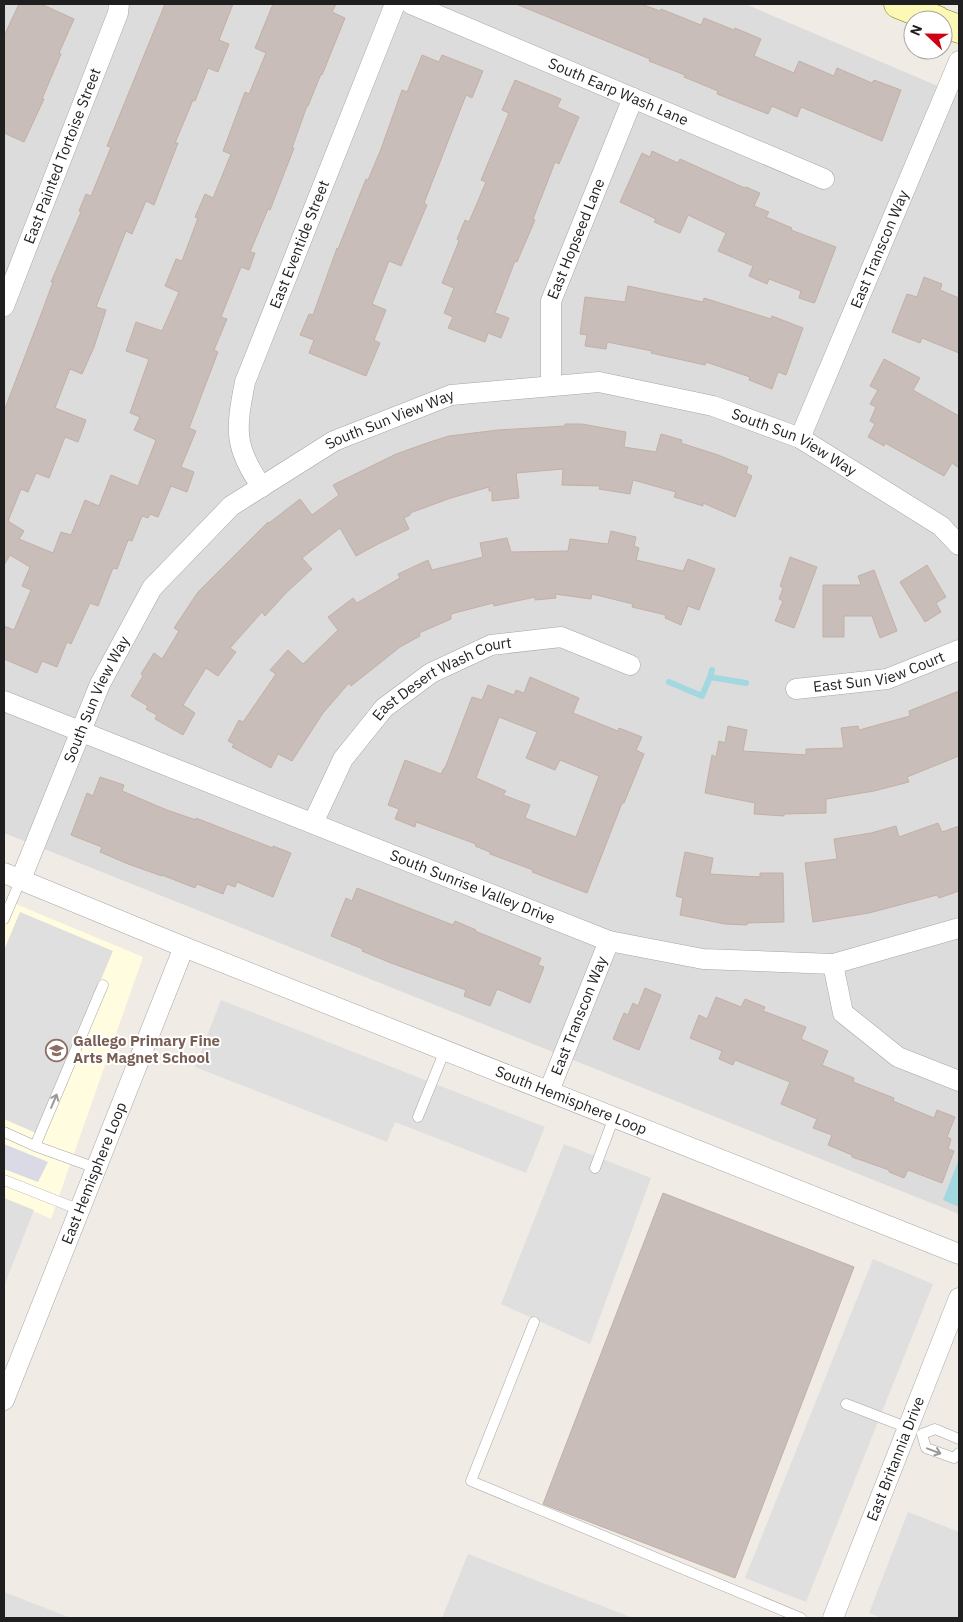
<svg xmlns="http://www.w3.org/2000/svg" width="963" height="1622" font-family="'IBM Plex Sans',sans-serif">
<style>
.residential{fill:#dddcdc}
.education{fill:#fffcdf}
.parking{fill:#dfdfdf}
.plaza{fill:#d9dae6}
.water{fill:#a3d8e0}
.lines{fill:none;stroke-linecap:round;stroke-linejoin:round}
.stream{stroke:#a3d8e0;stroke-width:6}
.building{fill:#c8bdb8;stroke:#c3b0a6;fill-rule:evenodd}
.lane-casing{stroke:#a6a6a6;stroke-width:11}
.street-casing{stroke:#a6a6a6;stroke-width:21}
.secondary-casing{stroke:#7a7c00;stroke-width:29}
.lane{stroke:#fff;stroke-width:10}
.street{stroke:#fff;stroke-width:20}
.secondary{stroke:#fcf9b6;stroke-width:28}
.oneway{stroke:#9a9a9a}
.labels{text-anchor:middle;stroke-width:4;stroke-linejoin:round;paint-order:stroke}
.street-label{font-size:15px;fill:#1f1f1f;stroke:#fff}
.education-label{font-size:15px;font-weight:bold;fill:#785e54;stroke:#fff;text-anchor:start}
</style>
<rect width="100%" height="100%" fill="#f0ebe5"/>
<path class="residential" d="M4,4H745L959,95V1214L4,833Z"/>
<path class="education" d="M4,899L143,957L51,1219L4,1198Z"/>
<path class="parking" d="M20,912L113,951L36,1133L4,1119V950Z
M221,1000L545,1127L526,1173L395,1122L387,1142L195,1067Z
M564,1144L651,1178L590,1344L501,1304Z
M4,1198L34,1210L4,1286Z
M873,1259L933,1284L806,1602L745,1578Z
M908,1512L959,1532V1618H882L869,1613Z
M468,1554L633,1618H442Z
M4,1592L71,1618H4Z"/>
<path class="plaza" d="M4,1144L48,1162L38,1182L4,1169Z"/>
<path class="water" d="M959,1159V1207L943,1200Z"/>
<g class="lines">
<path class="stream" d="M712,670L710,677L746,683
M669,682L702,696L710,677"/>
</g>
<path class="building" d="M19,4H41L74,19L59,53L61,54L42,99H44L24,142L4,133V36Z
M165,4H233L219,40L229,44L218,72L208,68L195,101L193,100L175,143H178L154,205L146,201L132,234L126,231L96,307L106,310L94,347L82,374L70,369L55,408L86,420L78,442L65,437L49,478L36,473L28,492L21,489L8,521L24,531L19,539L53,553L61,532L71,535L85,500L99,506L111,475L138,486L156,440L134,430L140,417L130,413L149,359L126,351L136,322L162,331L179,292L165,286L176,259L182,261L198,218L195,217L205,194L213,198L231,154L223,151L245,92L249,94L266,53L255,48L273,4H336L332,12L345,18L322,75L321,74L308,106H307L292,148H294L270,210L268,209L250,252L255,253L249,270L241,267L221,317L227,319L214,350L218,352L189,428L196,431L181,467L194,472L187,492L171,486L158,517L150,514L148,518L142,516L132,541L128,540L117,569L113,568L98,606L90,603L71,644L67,642L57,667L42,661L37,673L4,659V626L14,630L31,590L22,586L30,567L10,555L4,565V411L40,317L53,282H51L81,212L79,211L86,194L91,196L111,147L107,146Z
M516,4H641L660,11L661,9L701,25L704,18L734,30L735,28L761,39L754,56L794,73L799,61L834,76L837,68L872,83L874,80L901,90L882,141L801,107L797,117L772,106L768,114L717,94L718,91L684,77L685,75L649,61L650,59Z
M422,55L439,62L442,55L483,71L472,98L466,95L424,203L427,205L401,266L389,261L372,304L386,310L374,340L380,343L366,376L309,353L314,340L300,335L309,314L313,315L337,248L338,249L366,179L368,180L381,149L402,90L407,92Z
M515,80L561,99L557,107L579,117L559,164L555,162L533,219L535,220L517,262L515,261L495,313L509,318L501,338L488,333L485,342L448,328L453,317L444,313L454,288L442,283L459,241L457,239L465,220L469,222L486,182L481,180L509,113L502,110Z
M652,151L678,163L680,159L745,188L746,187L760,193L754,206L769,212L766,217L792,228L791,230L836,247L815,302L814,303L799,298L801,291L769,279L767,284L749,276L753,266L718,251L726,233L688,215L680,233L654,222L656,219L620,202L642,153L650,157Z
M924,277L942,284L940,290L959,298V353L922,338L920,343L892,332L907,294L917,297Z
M628,286L703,302L704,298L771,319L772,316L803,328L786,375L778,372L772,389L749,380L750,377L706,362L705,365L651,353L652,351L607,342L606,349L585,346L587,335L580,334L585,297L625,302Z
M884,359L920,378L913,390L959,416V468L952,463L944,476L885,443L884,446L868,437L875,424L870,421L876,407L870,404L878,390L870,386Z
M565,424H582L626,432L624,447L656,452L661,434L682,440L681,443L718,455L748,467L746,473L752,476L735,517L703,503V506L674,497L676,492L633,480L630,494L599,489L600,486L562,485L563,469L516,473L519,498L492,501V491H489V487L451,498L410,513V515L404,518L409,529L378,544L356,556L340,528L302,558L312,569L286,593L265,616L262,612L230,648L236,652L218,676L206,668L183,705L195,713L183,735L155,719L157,715L146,709L148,706L131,696L143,676L141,674L154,653L162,659L179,631L174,628L198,592L268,522L269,523L300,499L312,515L339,495L333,485L396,454L430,442L449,436L498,430L565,426Z
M611,531L636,537L634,546L639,548L636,560L683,571L688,559L715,569L699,610L688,606L681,625L665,618L666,615L632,607L633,604L592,594L591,599L555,594L556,598L535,600V597L494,606L493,603L451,614V619L419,633L420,636L400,647L351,686L349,683L323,713L292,761L278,754L271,768L232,747L234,744L228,741L239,720L243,722L276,674L270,670L288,650L303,664L338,630L328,617L353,598L357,603L400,578L398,574L428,560L432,570L483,557L480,543L507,538L511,552L568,551L570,539L608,544Z
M790,557L817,567L794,628L775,621L783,601L779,599L783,588L780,586Z
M927,565L946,597L936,603L941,612L925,622L900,582Z
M874,570L897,631L880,638L872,616H844V637H823V585H861L858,576Z
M530,677L579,698L573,713L618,731L619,728L642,737L636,750L644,754L624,803H622L587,893L532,872L533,870L490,854V852L475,846L476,844L416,822L415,827L395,819L399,809L388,805L405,760L441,774L444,768H445L472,697L482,700L488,685L514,695L516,690L524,693ZM499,717L537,732L526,758L555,770L560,760L599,776L576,837L525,818L530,805L503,795L506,791L476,778Z
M959,691V756L907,777L909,782L874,791L826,799V813L784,814V816L754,814L755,803L705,793L712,755L716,757L719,741L725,743L728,726L747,730L743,751L806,755V749L844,748L841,728L858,726L859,730L910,716L909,711Z
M100,777L124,785L122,791L167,810L196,820V818L273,848V846L291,853L273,897L237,882L235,887L227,884L223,894L197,884L195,888L162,875V876L128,864L100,852L102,847L71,835L87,793L93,796Z
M938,823L942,832L959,826V891L939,898L937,895L869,913L813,922L805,863L837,859L834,839L871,833L896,826L899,837Z
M685,852L713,858L710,874L760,877V873H783L784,922L747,923V925L725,924L680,915L683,898L676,896Z
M357,888L453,925L455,921L476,930L475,931L541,958L538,965L544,967L530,1003L497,989L490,1006L464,996L466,990L391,963L362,951L363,949L331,936L346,898L352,901Z
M645,988L661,995L639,1050L613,1039L624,1013L628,1015L633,1003L638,1006Z
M716,997L741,1007L745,999L765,1007L763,1011L806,1027L801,1039L828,1051L822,1065L854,1078L853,1082L894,1098L893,1101L934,1118L937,1110L955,1117L947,1137L951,1139L948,1149L954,1151L942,1183L908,1170L904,1178L889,1172V1170L852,1157V1155L828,1145L832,1135L813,1128L817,1119L781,1104L790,1082L735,1060L733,1065L719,1059L722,1051L690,1038L699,1015L707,1019Z
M663,1193L854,1267L735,1578L543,1504Z"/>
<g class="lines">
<defs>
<path id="lane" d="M4,919L21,879
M418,1117L445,1050
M4,1132L35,1146L96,1168
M35,1146L103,985
M595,1168L614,1117
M4,1180L80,1210
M534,1322L471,1481L801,1618
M846,1404L911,1429
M959,1439L935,1429L922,1434L926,1448L954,1458L959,1453"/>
<g id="street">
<path id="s1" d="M411,4L824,179"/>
<path id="s2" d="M4,306L118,13L119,4"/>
<path id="s3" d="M551,386V301L633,98"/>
<path id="s4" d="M800,438L959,61"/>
<path id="s5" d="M262,487C233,447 236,428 245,382L395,4"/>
<path id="s6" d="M796,689L887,679L959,650"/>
<path id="s7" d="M4,701L609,941L703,959L833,964L959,928"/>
<path id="s8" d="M313,823L343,759L384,708L431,673L491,645L561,637L630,665"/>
<path id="s9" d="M4,873L184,947L959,1254"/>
<path id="s10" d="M21,879L100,684L152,588L231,506L334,441L451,395L599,382L713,406L800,438L941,526L959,545"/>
<path d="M833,964L843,1013L898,1057L959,1081"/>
<path id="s11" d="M549,1091L609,941"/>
<path id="s12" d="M4,1400L184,947"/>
<path id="s13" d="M833,1618L959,1298"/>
</g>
<path id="secondary" d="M898,4L937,20
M943,23L959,29"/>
</defs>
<use href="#lane" class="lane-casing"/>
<use href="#street" class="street-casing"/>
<use href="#secondary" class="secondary-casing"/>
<use href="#lane" class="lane"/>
<use href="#street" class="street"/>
<use href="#secondary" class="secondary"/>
</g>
<defs><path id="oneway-shaft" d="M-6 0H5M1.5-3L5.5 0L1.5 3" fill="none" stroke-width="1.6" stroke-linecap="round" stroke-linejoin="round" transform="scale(1.25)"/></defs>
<g class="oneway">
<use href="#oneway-shaft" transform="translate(54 1101) rotate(-67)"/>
<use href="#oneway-shaft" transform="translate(934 1451) rotate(21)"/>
</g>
<defs>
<symbol id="school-ring" viewBox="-11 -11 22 22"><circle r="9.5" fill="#fff" stroke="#8d6e63" stroke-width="1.5"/><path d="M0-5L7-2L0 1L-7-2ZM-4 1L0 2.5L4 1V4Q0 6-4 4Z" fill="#8d6e63"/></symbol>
</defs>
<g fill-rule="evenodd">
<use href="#school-ring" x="44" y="1038" width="25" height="25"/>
</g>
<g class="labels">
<g class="street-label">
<text dy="5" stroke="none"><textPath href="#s1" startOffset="225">South Earp Wash Lane</textPath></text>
<text dy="5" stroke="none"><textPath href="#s2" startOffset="161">East Painted Tortoise Street</textPath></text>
<text dy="5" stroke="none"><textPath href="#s3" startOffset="152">East Hopseed Lane</textPath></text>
<text dy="5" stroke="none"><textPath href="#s5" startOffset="259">East Eventide Street</textPath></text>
<text dy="5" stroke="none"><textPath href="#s4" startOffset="205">East Transcon Way</textPath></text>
<text dy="5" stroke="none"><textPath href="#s10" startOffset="615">South Sun View Way</textPath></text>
<text dy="5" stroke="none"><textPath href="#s10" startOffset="1035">South Sun View Way</textPath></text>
<text dy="5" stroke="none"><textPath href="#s6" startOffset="85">East Sun View Court</textPath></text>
<text dy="5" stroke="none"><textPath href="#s8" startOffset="202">East Desert Wash Court</textPath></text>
<text dy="5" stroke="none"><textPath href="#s10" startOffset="195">South Sun View Way</textPath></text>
<text dy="5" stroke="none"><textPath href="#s7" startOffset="504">South Sunrise Valley Drive</textPath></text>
<text dy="5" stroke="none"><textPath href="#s11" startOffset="81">East Transcon Way</textPath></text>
<text dy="5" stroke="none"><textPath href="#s9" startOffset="611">South Hemisphere Loop</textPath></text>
<text dy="5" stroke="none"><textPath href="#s12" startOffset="244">East Hemisphere Loop</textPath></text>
<text dy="5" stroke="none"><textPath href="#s13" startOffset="171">East Britannia Drive</textPath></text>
</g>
<g class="education-label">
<text x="73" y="1046">Gallego Primary Fine<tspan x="73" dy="17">Arts Magnet School</tspan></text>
</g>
</g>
<rect width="963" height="1622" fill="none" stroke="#1f1f1f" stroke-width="10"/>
<g transform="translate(928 35) rotate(292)"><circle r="24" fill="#ffffff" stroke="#a5a5a5"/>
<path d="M0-4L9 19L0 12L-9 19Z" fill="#ce0014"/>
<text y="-8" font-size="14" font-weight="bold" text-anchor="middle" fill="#1f1f1f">N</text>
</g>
</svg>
